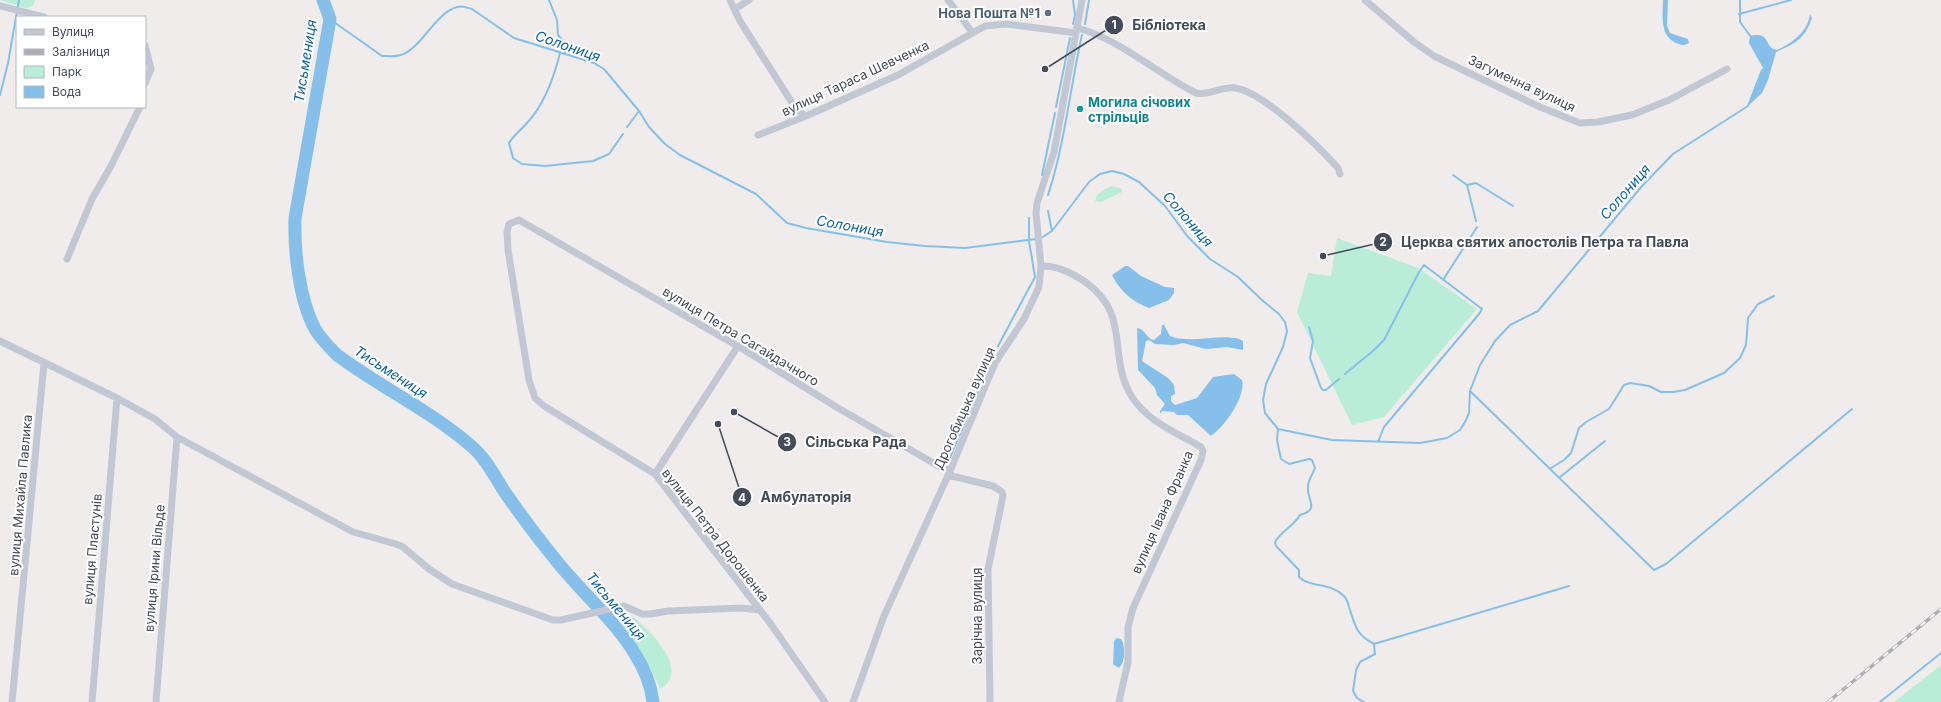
<svg xmlns="http://www.w3.org/2000/svg" width="1941" height="702" font-family="Inter,sans-serif">
<style>
.green{fill:#b9edd8}
.water{fill:#86c0ea}
.lines{fill:none;stroke-linecap:round;stroke-linejoin:round}
.stream{stroke:#86c0ea;stroke-width:2}
.river{stroke:#86c0ea;stroke-width:13}
.minor{stroke:#c2c8d3;stroke-width:7}
.rail-casing{stroke:#aeafb6;stroke-width:3.5}
.rail{stroke:#fff;stroke-width:2;stroke-dasharray:6;stroke-linecap:butt}
.service-dot{fill:#5c6f8a;stroke:#fff;stroke-width:1.5}
.culture-dot{fill:#0f9aa8;stroke:#fff;stroke-width:1.5}
.labels{text-anchor:middle;stroke-width:4;stroke-linejoin:round;paint-order:stroke}
.service-label{font-size:13px;font-weight:bold;fill:#4e5e75;stroke:#fff;text-anchor:end}
.street-label{font-size:13px;fill:#444b59;stroke:#fff}
.culture-label{font-size:13px;font-weight:bold;fill:#0d838f;stroke:#fff;text-anchor:start}
.water-label{font-size:14px;font-style:italic;fill:#0e64a2;stroke:#fff}
.leader{fill:none;stroke:#444b59;stroke-width:1.5}
.callout-dot{fill:#444b59;stroke:#fff;stroke-width:1.5}
.mark-label{font-size:12px;text-anchor:middle;font-weight:bold;fill:#fff}
.callout-label{font-size:14px;text-anchor:middle;font-weight:bold;fill:#444b59;stroke:#fff;stroke-width:4;stroke-linejoin:round;paint-order:stroke}
</style>
<rect width="100%" height="100%" fill="#efeceb"/>
<path class="green" d="M0,0H35L33,6L26,8Z
M1112,186L1122,189V192L1101,202L1095,201L1097,195L1105,189Z
M1337,238L1418,268L1477,309L1384,417L1352,425L1297,312L1308,273L1331,276Z
M630,614C647,628 693,670 660,689L650,667L619,619Z
M1941,665V702H1894Z"/>
<path class="water" d="M319,0H329L335,14L327,41V19Z
M1663,0H1668L1667,26L1670,33L1688,39L1689,43C1684,46 1681,45 1676,43C1659,35 1663,15 1663,0Z
M1810,14L1812,18C1804,40 1796,43 1776,52L1768,80L1762,93L1748,106L1763,68L1749,43L1750,36C1772,31 1763,48 1777,50C1792,43 1808,32 1810,14Z
M1125,266H1128L1141,276L1165,287L1174,288V293L1169,300L1149,308C1133,302 1121,292 1113,277L1112,275Z
M1162,325H1164L1170,336C1190,345 1228,331 1243,341V350L1227,347L1206,349L1183,343L1174,345L1155,344L1149,340L1146,341L1142,361L1168,378L1174,385L1175,394L1171,396V401L1175,405L1197,398L1213,377L1234,374L1242,380C1246,397 1225,426 1211,436L1188,415H1177L1174,412L1162,411L1160,414V411L1165,404L1157,395L1155,388L1138,370L1137,328C1146,329 1146,339 1154,340L1161,334Z
M1117,638L1121,639C1126,646 1125,663 1119,668L1113,664L1114,641Z"/>
<g class="lines">
<path class="stream" d="M549,0L557,20L558,35L565,43V54
M1073,0L1075,15L1073,24
M1740,0V22L1751,37
M1739,14L1791,0
M331,20L382,56C388,56 395,57 401,55C422,48 435,13 457,7C462,5 468,8 472,9L514,38L594,63L604,69L639,111L649,127L665,144L680,155L756,194L787,223L806,228L887,242L925,246L965,248L1036,239
M1085,24L1089,0
M560,53C554,77 545,104 527,123C521,130 514,135 509,143L513,158L522,164L545,166L593,161L609,154L623,134
M0,95L8,63L19,0
M1056,107L1070,38
M627,127L639,111
M1042,175L1055,113
M1453,175L1467,185L1476,221
M1467,185L1476,183L1513,206
M1048,195C1065,143 1070,88 1082,35
M1048,211L1052,231
M1041,238L1052,231L1089,182L1100,174L1112,171L1124,174L1139,182L1165,206L1188,237L1210,259L1238,277L1263,301L1279,314L1285,322L1287,331L1283,347L1266,384L1263,400L1265,413L1278,429L1332,440L1420,443L1447,438L1460,430L1465,422L1469,413L1470,391L1480,365L1495,341L1510,325L1538,311L1642,186L1673,154L1748,106L1762,70
M1443,280L1477,227
M1309,327L1313,341L1310,358L1321,388L1323,390H1326L1339,379
M998,346L1035,277L1029,241V218
M1345,374L1374,350L1384,340L1419,272L1424,265L1482,309L1479,314L1384,427L1378,442
M1470,391L1654,570L1666,564L1852,409
M1278,429L1277,440L1281,459L1289,464L1309,459L1312,460L1315,468C1313,474 1308,480 1308,486C1306,500 1321,509 1300,515C1294,526 1281,531 1275,542L1276,546L1299,570V577C1310,588 1330,582 1344,596C1347,599 1348,603 1349,607C1355,625 1356,635 1374,644L1375,654L1360,662L1356,670L1353,691L1357,698L1364,702
M949,460L994,354
M1551,468L1564,460L1571,453L1579,428L1586,422L1609,409L1624,385L1630,383L1649,386L1661,392H1673L1685,390L1724,373L1740,358L1746,345L1748,318L1758,304L1774,296
M1560,477L1605,441
M1374,644L1569,586
M1880,702L1941,653"/>
<path class="river" d="M323,0L330,19L295,218C294,251 299,299 315,329C321,339 329,347 337,355C380,387 429,410 470,445C485,457 494,475 504,491C520,514 537,537 555,559C580,591 614,619 635,654C644,668 651,685 653,702"/>
<path class="minor" d="M730,0L740,21L796,109L806,116
M948,0L972,32
M1365,0L1414,42L1434,56L1540,107L1580,123L1598,122L1632,115L1669,100L1727,69
M0,6L44,17
M735,9L749,0
M1078,28C1123,41 1154,72 1196,93C1210,96 1221,86 1235,88C1264,92 1318,146 1338,168L1340,174
M145,45L151,69L145,83
M758,135L806,116L898,75L985,26L1007,24L1076,33
M67,259L92,199L111,166L140,107
M1041,266C1058,266 1070,272 1084,281C1133,315 1106,355 1132,397C1147,421 1177,433 1201,447L1203,451L1201,460L1133,608L1128,627V662L1119,702
M0,341L117,398L155,419L177,437L192,445L353,532L396,544L403,547L429,569L452,584L553,620H561L624,606L642,614H650L668,611L741,608L760,610
M655,474L738,346
M948,475L993,486L1002,492L1003,496L988,569L990,702
M12,702L44,363
M92,702L117,398
M156,702L177,437
M825,702L770,623L655,474L544,406L535,398L529,380L508,250L507,232L509,224L519,220L746,351L838,408L935,464L950,471
M853,702L884,616L950,471L995,363L1024,319L1039,287L1041,266L1036,213L1037,203L1054,152L1082,0"/>
<defs>
<path id="rail" d="M1828,702L1941,609"/>
</defs>
<use href="#rail" class="rail-casing"/>
<use href="#rail" class="rail"/>
</g>
<circle class="service-dot" cx="1048" cy="13" r="4"/>
<circle class="culture-dot" cx="1080" cy="109" r="4"/>
<g class="labels">
<g class="service-label">
<text x="1040" y="18">Нова Пошта №1</text>
</g>
<g class="street-label">
<text transform="translate(855 78) rotate(-25)" y="5">вулиця Тараса Шевченка</text>
<text transform="translate(1522 83) rotate(25)" y="5">Загуменна вулиця</text>
<text transform="translate(741 336) rotate(31)" y="5">вулиця Петра Сагайдачного</text>
<text transform="translate(964 408) rotate(-66)" y="5">Дрогобицька вулиця</text>
<text transform="translate(20 495) rotate(-85)" y="5">вулиця Михайла Павлика</text>
<text transform="translate(1162 512) rotate(-66)" y="5">вулиця Івана Франка</text>
<text transform="translate(716 535) rotate(52)" y="5">вулиця Петра Дорошенка</text>
<text transform="translate(92 549) rotate(-85)" y="5">вулиця Пластунів</text>
<text transform="translate(154 568) rotate(-85)" y="5">вулиця Ірини Вільде</text>
<text transform="translate(977 616) rotate(-90)" y="5">Зарічна вулиця</text>
</g>
<g class="culture-label">
<text x="1088" y="107">Могила січових<tspan x="1088" dy="15">стрільців</tspan></text>
</g>
<g class="water-label">
<text transform="translate(568 46) rotate(19)" y="5">Солониця</text>
<text transform="translate(305 61) rotate(-81)" y="5">Тисьмениця</text>
<text transform="translate(1625 192) rotate(-49)" y="5">Солониця</text>
<text transform="translate(1188 219) rotate(49)" y="5">Солониця</text>
<text transform="translate(850 226) rotate(10)" y="5">Солониця</text>
<text transform="translate(391 372) rotate(33)" y="5">Тисьмениця</text>
<text transform="translate(616 606) rotate(50)" y="5">Тисьмениця</text>
</g>
</g>
<path class="leader" d="M1045 69L1114 25M1323 256L1383 242M734 412L787 442M718 424L742 497"/>
<g class="callout-dot">
<circle cx="1045" cy="69" r="4"/>
<circle cx="1323" cy="256" r="4"/>
<circle cx="734" cy="412" r="4"/>
<circle cx="718" cy="424" r="4"/>
<circle cx="1114" cy="25" r="10"/>
<circle cx="1383" cy="242" r="10"/>
<circle cx="787" cy="442" r="10"/>
<circle cx="742" cy="497" r="10"/>
</g>
<g class="mark-label">
<text x="1114" y="29">1</text>
<text x="1383" y="246">2</text>
<text x="787" y="446">3</text>
<text x="742" y="502">4</text>
</g>
<g class="callout-label">
<text x="1169" y="30">Бібліотека</text>
<text x="1545" y="247">Церква святих апостолів Петра та Павла</text>
<text x="856" y="447">Сільська Рада</text>
<text x="806" y="502">Амбулаторія</text>
</g>
<rect x="16" y="16" width="130" height="92" fill="#ffffff" stroke="#b4b7bd"/>
<rect x="24" y="29" width="20" height="6" fill="#c2c8d3" stroke="#b4b7bd"/>
<text x="52" y="36" font-size="12" fill="#444b59">Вулиця</text>
<rect x="24" y="49" width="20" height="6" fill="#aeafb6" stroke="#b4b7bd"/>
<text x="52" y="56" font-size="12" fill="#444b59">Залізниця</text>
<rect x="24" y="66" width="20" height="12" fill="#b9edd8" stroke="#b4b7bd"/>
<text x="52" y="76" font-size="12" fill="#444b59">Парк</text>
<rect x="24" y="86" width="20" height="12" fill="#86c0ea" stroke="#b4b7bd"/>
<text x="52" y="96" font-size="12" fill="#444b59">Вода</text>
</svg>
